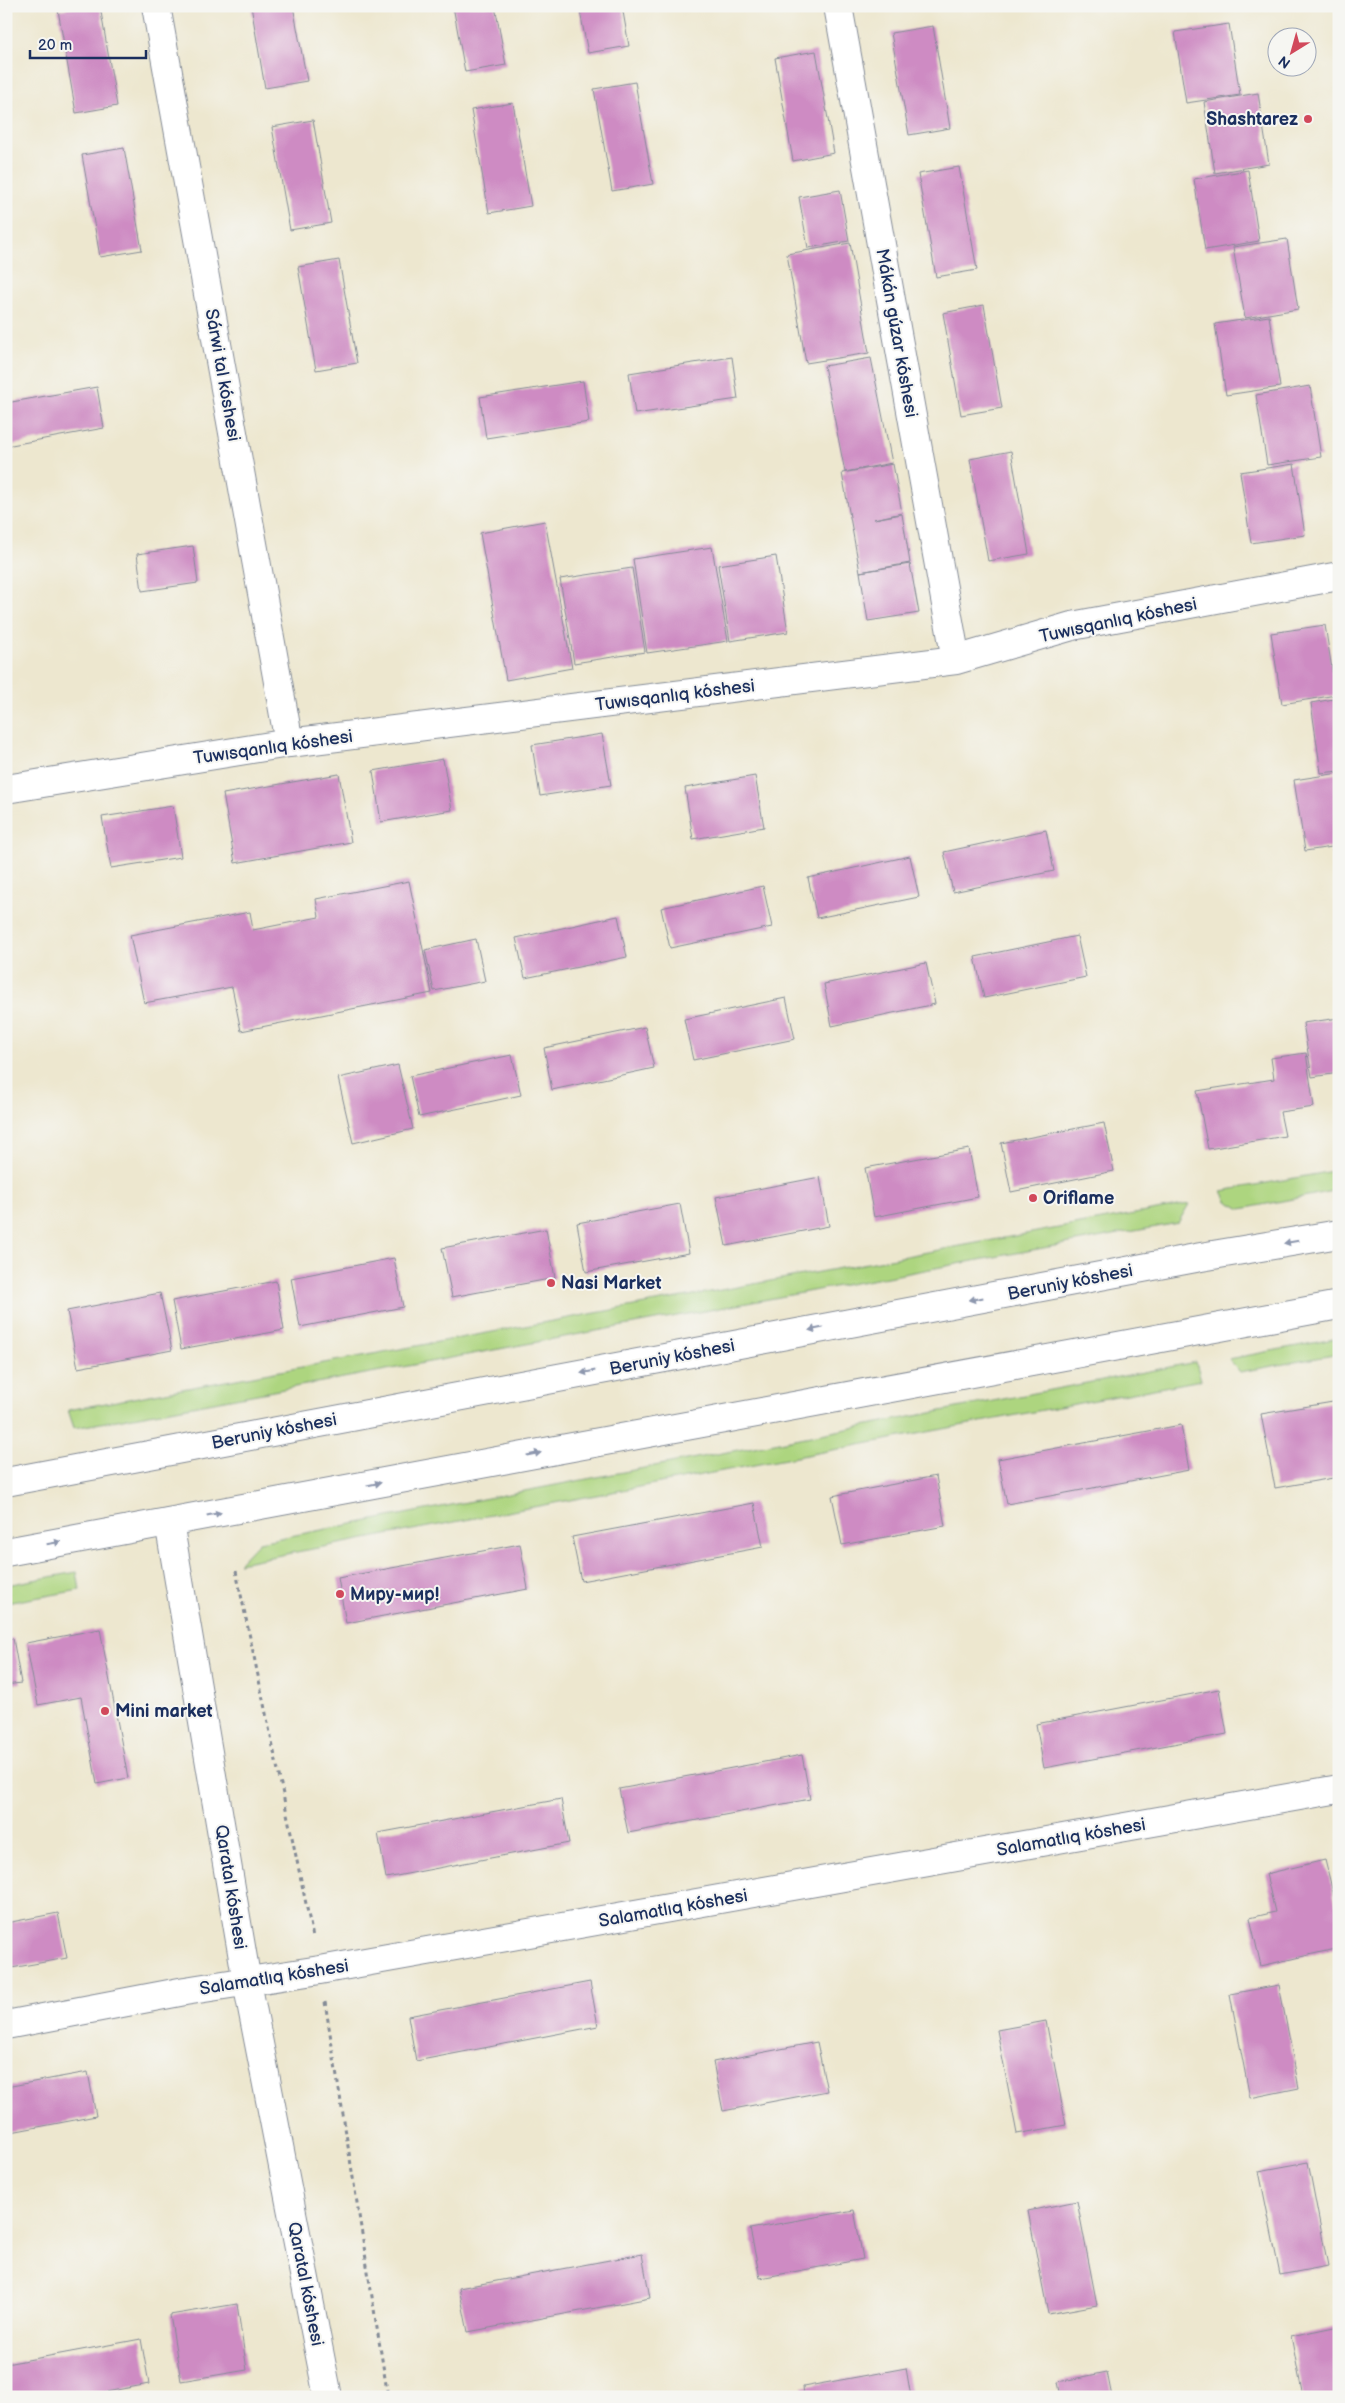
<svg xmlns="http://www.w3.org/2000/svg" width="1345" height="2403" font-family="'Balsamiq Sans',sans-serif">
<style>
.green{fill:#add57f;stroke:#64826e}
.building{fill:#ce8bc3}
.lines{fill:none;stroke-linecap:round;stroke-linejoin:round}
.street-casing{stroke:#848b96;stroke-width:30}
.secondary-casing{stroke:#848b96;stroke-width:30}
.path{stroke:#848b96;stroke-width:3;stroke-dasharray:4 4;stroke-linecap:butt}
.street{stroke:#fff;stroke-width:28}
.secondary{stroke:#fff;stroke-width:28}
.oneway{fill:#8d97ae}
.poi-dot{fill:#d1495b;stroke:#f6f6f2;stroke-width:2}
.labels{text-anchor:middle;stroke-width:4;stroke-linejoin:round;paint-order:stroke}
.poi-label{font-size:18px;font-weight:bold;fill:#1b2f5e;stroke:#f6f6f2;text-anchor:start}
.street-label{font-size:18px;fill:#1b2f5e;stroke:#f6f6f2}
</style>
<rect width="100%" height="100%" fill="#f6f6f2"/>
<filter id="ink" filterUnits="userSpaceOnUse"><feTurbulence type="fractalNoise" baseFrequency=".02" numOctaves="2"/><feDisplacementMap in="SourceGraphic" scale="10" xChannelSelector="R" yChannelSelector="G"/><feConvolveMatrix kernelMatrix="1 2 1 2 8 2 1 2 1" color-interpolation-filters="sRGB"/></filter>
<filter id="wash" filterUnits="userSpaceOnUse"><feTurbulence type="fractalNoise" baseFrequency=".0096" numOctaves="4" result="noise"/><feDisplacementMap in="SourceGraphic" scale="20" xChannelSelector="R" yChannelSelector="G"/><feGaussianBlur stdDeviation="1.12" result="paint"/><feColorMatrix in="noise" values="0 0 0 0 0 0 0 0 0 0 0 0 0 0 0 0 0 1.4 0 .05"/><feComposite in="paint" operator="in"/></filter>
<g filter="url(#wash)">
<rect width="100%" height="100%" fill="#ede7cf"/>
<path class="green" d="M1339,1170V1190L1241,1209L1227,1201L1222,1191Z
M1189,1204L1178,1223L74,1428L68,1410Z
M1339,1338V1354L1240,1372L1229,1359Z
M1196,1362L1201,1380L239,1563L259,1542Z
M77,1572L80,1590L6,1603V1585Z"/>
<g id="blocks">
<path class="building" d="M82,6H100L117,106L76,113L58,10Z
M251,6H293L307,81L265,88Z
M453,6H495L506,65L465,72Z
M579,6H622L629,46L588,53Z
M765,6H787V7L765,11Z
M1229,24L1240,95L1186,103L1175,32Z
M933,26L950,128L909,135L891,33Z
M816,51L834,153L793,161L775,58Z
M635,82L653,184L612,191L594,89Z
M1258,93L1269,164L1215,173L1204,102Z
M513,103L531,206L489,213L471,110Z
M313,120L331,223L290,230L272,127Z
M124,148L142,250L100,257L82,155Z
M959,167L977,270L936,277L918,174Z
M1248,170L1259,241L1205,250L1194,179Z
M840,190L849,241L808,248L799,197Z
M1287,239L1298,309L1245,318L1233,247Z
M850,243L869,353L806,363L787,254Z
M339,260L357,363L316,370L298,267Z
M984,305L1002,408L961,415L943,313Z
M1269,316L1280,387L1226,395L1215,324Z
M732,357L738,399L635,414L629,373Z
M871,358L892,463L845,472L824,366Z
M583,381L589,422L486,438L480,397Z
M1310,386L1321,457L1267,465L1256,395Z
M97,387L104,428L6,446V403Z
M1011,451L1029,554L988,561L970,459Z
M893,464L902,513L874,519L902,514L910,563L860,572L842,473Z
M1294,464L1305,535L1251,543L1240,472Z
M545,521L572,668L506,680L480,533Z
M193,546L198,583L142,591L137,554Z
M712,547L728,641L647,653L633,559Z
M776,556L788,632L730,641L718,565Z
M910,564L919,613L868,621L860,572Z
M632,568L645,652L574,663L560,579Z
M1325,625L1336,695L1282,704L1271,633Z
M1339,698V771L1321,773L1311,703Z
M602,734L611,785L540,796L532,745Z
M443,759L452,810L381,822L373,771Z
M1339,773V846L1305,851L1294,780Z
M339,774L351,842L235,863L223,794Z
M755,776L764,827L693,839L685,788Z
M173,806L181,857L111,868L102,817Z
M1046,830L1054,871L953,892L944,852Z
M1339,848V885H1338L1332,849Z
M910,856L919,897L817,918L808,878Z
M409,881L432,993L241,1031L232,987L144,1003L130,935L250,912L253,930L319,917L316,899Z
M763,886L772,927L670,948L661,908Z
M618,916L627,957L525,978L516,938Z
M1077,936L1086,977L984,998L975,957Z
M476,939L485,981L434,991L425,950Z
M926,963L935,1004L832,1026L824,984Z
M786,998L795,1039L693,1060L684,1019Z
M1339,1018V1073L1312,1077L1303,1023Z
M645,1027L654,1068L552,1090L544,1048Z
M1306,1053L1314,1107L1280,1112L1285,1136L1208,1149L1197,1091L1274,1079L1271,1058Z
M512,1055L521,1095L419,1117L410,1076Z
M398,1065L413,1129L353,1143L338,1078Z
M1104,1123L1114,1171L1011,1192L1001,1143Z
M969,1149L978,1197L874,1217L865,1168Z
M820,1177L829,1226L726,1246L716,1197Z
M680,1204L689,1253L586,1272L577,1223Z
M546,1229L555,1278L452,1297L442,1248Z
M394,1258L403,1307L300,1327L291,1278Z
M276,1281L284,1330L181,1349L172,1301Z
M160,1293L172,1350L78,1368L67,1311Z
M1339,1401V1477L1275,1488L1261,1414Z
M1181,1425L1189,1470L1007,1504L998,1459Z
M936,1476L945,1526L842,1545L832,1496Z
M754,1503L763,1547L581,1581L572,1537Z
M520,1544L528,1589L346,1623L338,1578Z
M100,1629L128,1778L97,1784L81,1697L38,1705L26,1643Z
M13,1638L21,1683L6,1685V1640Z
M1219,1689L1227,1734L1044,1768L1036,1724Z
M802,1755L810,1799L628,1833L619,1789Z
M561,1799L569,1843L386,1878L378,1833Z
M1325,1860L1339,1917V1948L1261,1966L1250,1918L1275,1912L1266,1874Z
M58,1913L67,1958L6,1969V1923Z
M590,1982L598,2026L416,2061L408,2016Z
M1279,1985L1299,2088L1250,2098L1230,1994Z
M1046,2021L1066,2125L1017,2134L997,2030Z
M817,2042L827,2091L723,2111L713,2062Z
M88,2072L96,2116L6,2133V2087Z
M1308,2162L1328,2266L1280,2275L1259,2171Z
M1077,2201L1097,2305L1048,2314L1028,2211Z
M854,2210L863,2259L760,2278L750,2229Z
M642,2254L650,2298L468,2332L459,2288Z
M237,2304L247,2370L181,2381L170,2315Z
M1339,2326V2397H1303L1291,2336Z
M141,2339L149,2384L79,2397H6V2364Z
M906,2368L911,2397H804L803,2387Z
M1107,2372L1112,2397H1061L1058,2382Z
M746,2393L747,2397H734V2396Z"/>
</g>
</g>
<g filter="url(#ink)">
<use href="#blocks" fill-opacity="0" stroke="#848b96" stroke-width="1"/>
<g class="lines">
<defs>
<path id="street" d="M156,6L289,743
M838,6L956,660
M6,789L289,743L956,660L1072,626L1339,576
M169,1522L247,1982L328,2397
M6,2025L185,1991L320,1970L1339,1789"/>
<path id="secondary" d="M6,1482L1201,1257L1339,1234
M6,1552L1339,1305"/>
</defs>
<use href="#street" class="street-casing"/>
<use href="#secondary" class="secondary-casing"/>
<path class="path" d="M236,1571L313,1937
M325,2002L388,2397"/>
<use href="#street" class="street"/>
<use href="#secondary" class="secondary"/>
</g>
<defs><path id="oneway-solid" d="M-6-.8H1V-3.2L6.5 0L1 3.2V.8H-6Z" transform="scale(1.25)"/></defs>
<g class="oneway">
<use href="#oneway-solid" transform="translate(1291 1242) rotate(170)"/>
<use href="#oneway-solid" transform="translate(976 1299) rotate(169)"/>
<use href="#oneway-solid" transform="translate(816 1329) rotate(169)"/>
<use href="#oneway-solid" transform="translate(588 1372) rotate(169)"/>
<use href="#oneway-solid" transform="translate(534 1454) rotate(-11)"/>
<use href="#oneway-solid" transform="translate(374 1484) rotate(-11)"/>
<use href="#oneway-solid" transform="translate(214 1514) rotate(-11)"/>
<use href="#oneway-solid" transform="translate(54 1543) rotate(-10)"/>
</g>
</g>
<g class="poi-dot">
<circle cx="1308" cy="119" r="5"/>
<circle cx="1033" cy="1198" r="5"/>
<circle cx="551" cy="1283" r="5"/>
<circle cx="340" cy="1594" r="5"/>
<circle cx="105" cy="1711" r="5"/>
</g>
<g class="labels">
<g class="poi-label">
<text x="1298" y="125" text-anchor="end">Shashtarez</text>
<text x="1043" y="1204">Oriflame</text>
<text x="561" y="1289">Nasi Market</text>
<text x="350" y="1600">Миру-мир!</text>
<text x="115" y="1717">Mini market</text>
</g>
<g class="street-label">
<text transform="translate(897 333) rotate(80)" y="6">Mákán gúzar kóshesi</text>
<text transform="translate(223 375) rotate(80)" y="6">Sárwi tal kóshesi</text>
<text transform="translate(1118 620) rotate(-12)" y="6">Tuwısqanlıq kóshesi</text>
<text transform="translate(675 695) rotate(-7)" y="6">Tuwısqanlıq kóshesi</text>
<text transform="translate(273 747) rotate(-8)" y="6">Tuwısqanlıq kóshesi</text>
<text transform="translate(1070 1282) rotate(-11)" y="6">Beruniy kóshesi</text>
<text transform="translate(672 1357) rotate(-11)" y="6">Beruniy kóshesi</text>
<text transform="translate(274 1431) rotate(-11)" y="6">Beruniy kóshesi</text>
<text transform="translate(1071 1837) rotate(-10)" y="6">Salamatlıq kóshesi</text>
<text transform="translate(231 1887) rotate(81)" y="6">Qaratal kóshesi</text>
<text transform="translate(673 1908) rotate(-10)" y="6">Salamatlıq kóshesi</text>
<text transform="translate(274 1977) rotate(-9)" y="6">Salamatlıq kóshesi</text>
<text transform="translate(306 2284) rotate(79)" y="6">Qaratal kóshesi</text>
</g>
</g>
<rect width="1345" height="2403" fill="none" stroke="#f6f6f2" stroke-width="25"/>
<g transform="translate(1292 52) rotate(217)"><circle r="24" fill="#f6f6f2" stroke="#9ea6b7"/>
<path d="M0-4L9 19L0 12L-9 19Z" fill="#d1495b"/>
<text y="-8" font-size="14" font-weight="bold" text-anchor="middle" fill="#1b2f5e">N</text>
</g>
<path d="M30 50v8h116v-8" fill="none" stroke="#1b2f5e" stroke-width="2.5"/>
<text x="38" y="50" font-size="15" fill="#1b2f5e" stroke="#f6f6f2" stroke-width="4" paint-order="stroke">20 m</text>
</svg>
